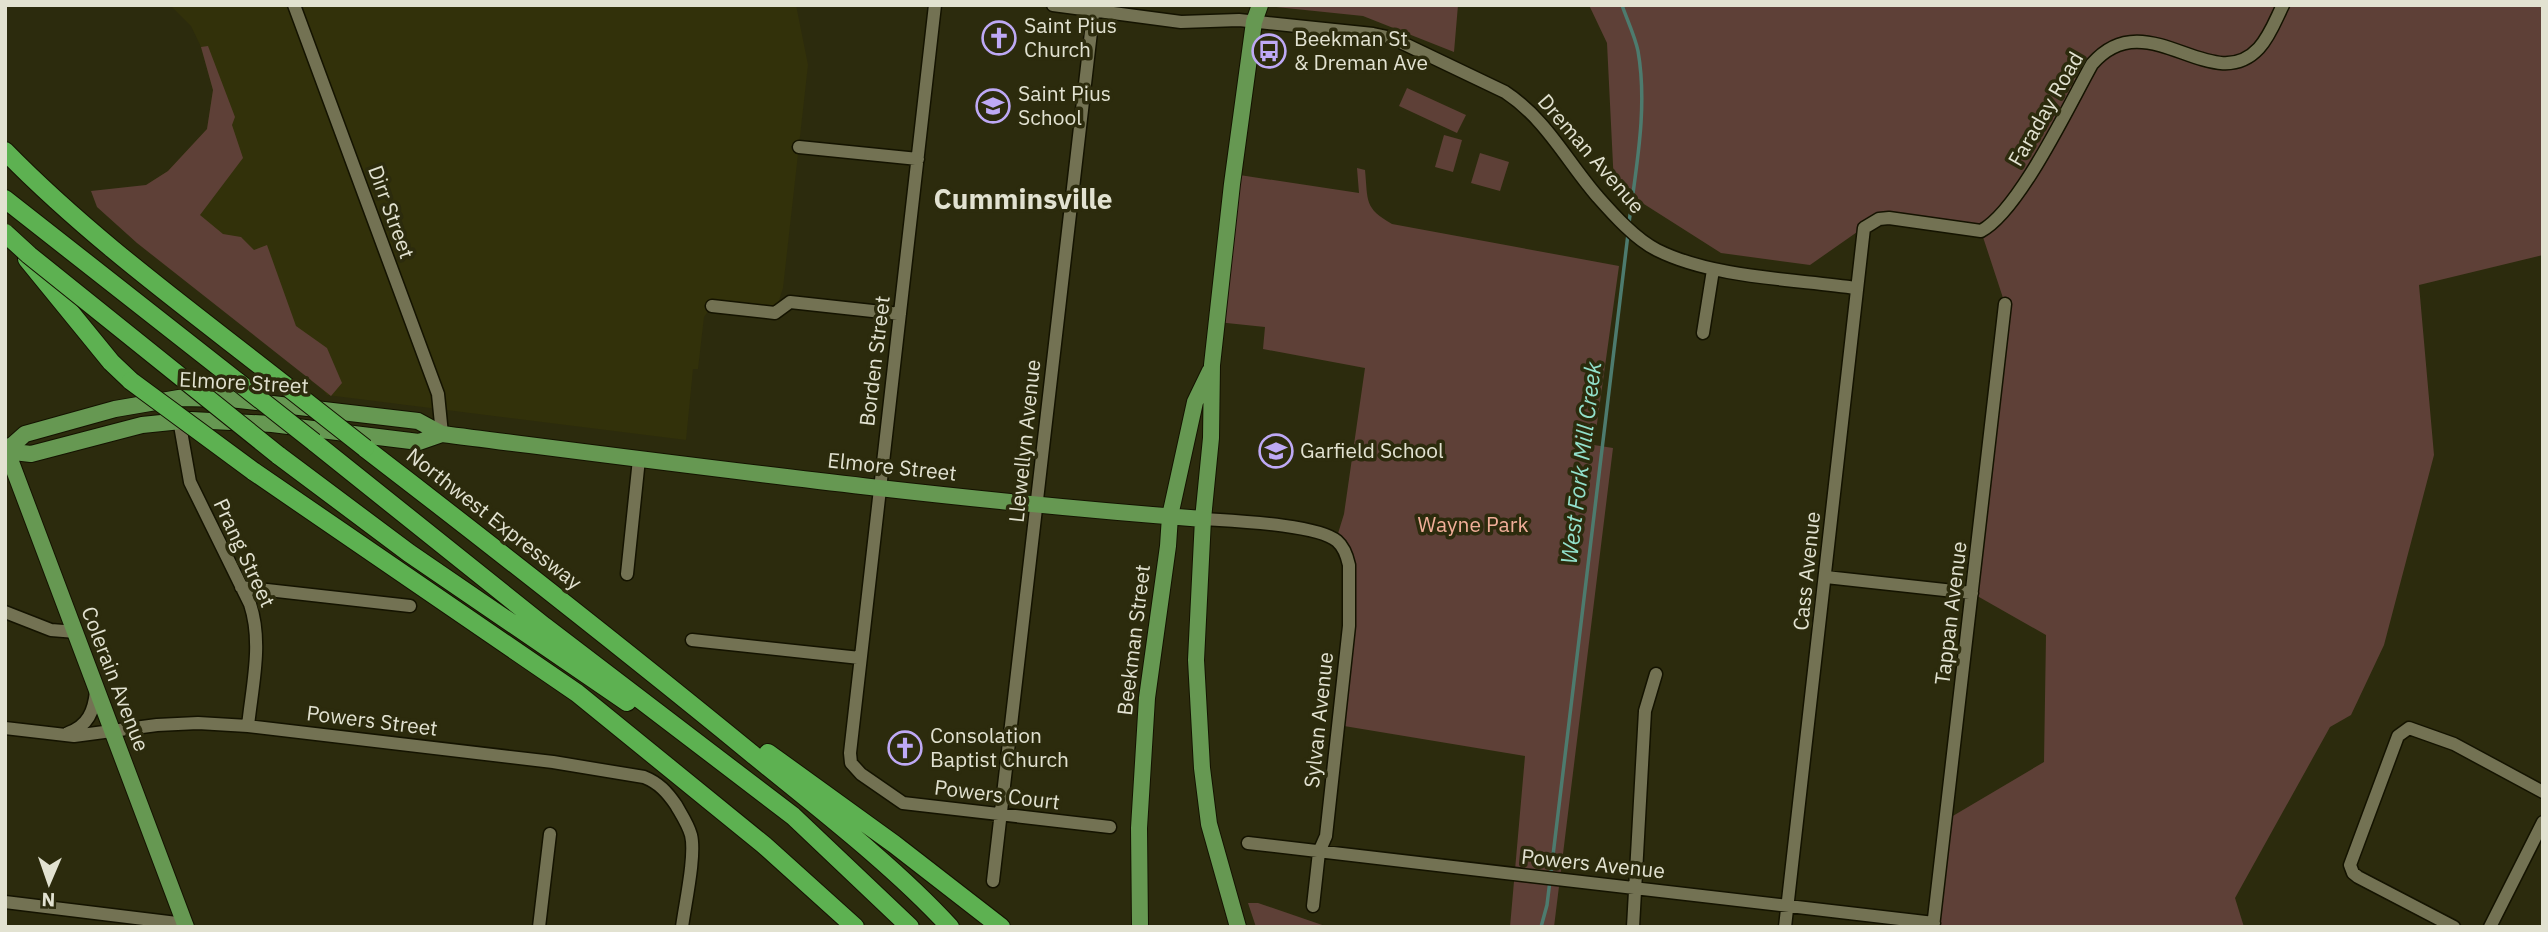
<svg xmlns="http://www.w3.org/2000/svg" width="2548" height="932" font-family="'IBM Plex Sans',sans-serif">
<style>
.built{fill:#32310a}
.green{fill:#5e4037}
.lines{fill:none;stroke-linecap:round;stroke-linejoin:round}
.stream{stroke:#4d7b6e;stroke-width:3.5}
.minor-casing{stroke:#141300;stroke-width:15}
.major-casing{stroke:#141300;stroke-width:18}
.highway-casing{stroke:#141300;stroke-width:20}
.minor{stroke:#737253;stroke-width:12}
.major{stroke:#669852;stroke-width:16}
.highway{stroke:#5db151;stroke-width:18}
.highway-bridge-casing{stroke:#141300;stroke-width:20;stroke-linecap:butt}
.highway-bridge{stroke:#5db151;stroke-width:18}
.labels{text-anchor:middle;stroke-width:7;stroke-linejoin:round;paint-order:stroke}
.poi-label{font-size:21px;fill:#e2e2d1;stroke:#2c2b0d;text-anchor:start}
.street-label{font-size:21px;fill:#e2e2d1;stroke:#2c2b0d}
.park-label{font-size:21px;fill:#f0ae98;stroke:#2c2b0d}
.water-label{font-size:23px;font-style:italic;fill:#92e1cc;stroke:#2c2b0d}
.district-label{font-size:28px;font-weight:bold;fill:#e2e2d1;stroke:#2c2b0d}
</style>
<rect width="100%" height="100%" fill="#2c2b0d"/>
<path class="built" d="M170,5H796L808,65L783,288L775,313L712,306L704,317L698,369H693L686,440L327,395L152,181L168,171L207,129L213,90L201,47L191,26Z"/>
<path class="green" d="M1277,5H1458L1454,52L1363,16L1276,7Z
M1589,5H2543V255L2419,285L2434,455L2384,645L2351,715L2330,727L2235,898L2244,927H1938L1946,820L2044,762L2046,635L1972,593L2005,304L1981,231L1870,223L1810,265L1721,253L1614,185L1607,43Z
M208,46L235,117L232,125L243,158L200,215L223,234L241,237L254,250L267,245L296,326L327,348L342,383L331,396L137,243L97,207L91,191L146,185L168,171L207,129L213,90L201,47Z
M1407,88L1466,115L1457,133L1399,106Z
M1444,135L1462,140L1453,172L1435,167Z
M1480,153L1509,162L1500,191L1471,183Z
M1357,168L1365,170C1368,201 1364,208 1392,224L1619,266L1594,445L1613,448L1554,927H1510L1525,756L1338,725L1349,565L1336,540L1344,514L1365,368L1263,349L1265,327L1217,322L1233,174L1359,193Z
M1248,903H1258L1328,927H1256Z"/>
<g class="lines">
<path class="stream" d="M1622,5C1627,20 1635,36 1638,51C1648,108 1636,167 1629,223
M1541,927L1547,905L1628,234"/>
<defs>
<path id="minor" d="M294,5L438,394L442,434
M935,5L850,753L851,763L861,774L903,803L1110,827
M1053,5L1181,22L1239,20L1373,34L1392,38L1505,92C1546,119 1566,160 1597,196C1613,214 1635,239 1657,250C1713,278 1793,279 1856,288
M799,147L918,159
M712,306L775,313L790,302L900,314
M1703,333L1713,270
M178,414L190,482L250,604C263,643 252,686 248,726
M1203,519C1231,521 1317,524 1337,541C1344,547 1347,556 1349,565V626L1326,836L1319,852L1313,906
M627,574L639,459
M1826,577L1972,593
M241,587L410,606
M5,612L51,630L76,632
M692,640L860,658
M5,728L74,736L157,725L198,723L248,726L553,762L644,777C659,783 667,792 676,805C681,814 688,824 691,835C696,855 685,904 682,927
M68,733C88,726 94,711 96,691
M1248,843L1934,923
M993,881L1094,6
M5,902L185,924
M539,927L550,834
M1633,927L1645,711L1656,674
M1785,927L1864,228L1879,219L1889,218L1981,231C2019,211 2069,105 2092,64C2147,0 2212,99 2259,48C2270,36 2276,19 2283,5
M1933,927L2005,304
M2454,927L2358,877L2353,873L2350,865L2398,736L2409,728L2454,744L2543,792
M2490,927L2543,822"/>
<path id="major" d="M5,446L186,927
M7,450L25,434L115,409L179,398L230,399L418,421L442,434C695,466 948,500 1203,519
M5,451L31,454L142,425L191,420L272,424L419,442L442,434
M1140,927L1139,828L1147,698L1168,546L1170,516L1195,402L1210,371
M1238,927L1209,824L1202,768L1196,660L1203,519L1211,438L1212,365L1232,184L1254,22L1260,5"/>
<path id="highway" d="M5,151C92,240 194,313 290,389
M5,199L238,382
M27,259L111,362L131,381
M314,442L544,626L793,816L910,927
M365,448C495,548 624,649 751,753C817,807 893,865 950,927
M278,455L409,553L627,702
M253,471L577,693L764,845L855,927
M768,753L894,844L1001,927"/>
</defs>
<use href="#minor" class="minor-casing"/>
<use href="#major" class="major-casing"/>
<use href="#highway" class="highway-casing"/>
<use href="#minor" class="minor"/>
<use href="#major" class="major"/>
<use href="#highway" class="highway"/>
<defs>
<path id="highway-bridge" d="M5,233L29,255L278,455
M131,381L253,471
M238,382L314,442
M290,389L365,448"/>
</defs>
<use href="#highway-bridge" class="highway-bridge-casing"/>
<use href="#highway-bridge" class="highway-bridge"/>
</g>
<defs>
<symbol id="church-ring" viewBox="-11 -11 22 22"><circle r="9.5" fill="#2c2b0d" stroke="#bea9f5" stroke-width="1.5"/><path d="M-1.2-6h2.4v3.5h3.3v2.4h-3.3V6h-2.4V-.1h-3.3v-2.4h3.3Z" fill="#bea9f5"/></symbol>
<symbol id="bus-ring" viewBox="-11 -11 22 22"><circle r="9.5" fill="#2c2b0d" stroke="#bea9f5" stroke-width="1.5"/><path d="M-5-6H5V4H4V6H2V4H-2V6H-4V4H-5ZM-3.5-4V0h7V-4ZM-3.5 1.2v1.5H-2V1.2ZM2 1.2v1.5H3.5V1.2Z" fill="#bea9f5"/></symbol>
<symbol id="school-ring" viewBox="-11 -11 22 22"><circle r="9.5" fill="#2c2b0d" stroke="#bea9f5" stroke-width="1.5"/><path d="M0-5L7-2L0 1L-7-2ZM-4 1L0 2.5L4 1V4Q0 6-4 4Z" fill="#bea9f5"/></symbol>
</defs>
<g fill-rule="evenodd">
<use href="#church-ring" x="980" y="19" width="38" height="38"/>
<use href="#bus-ring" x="1250" y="32" width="38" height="38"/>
<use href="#school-ring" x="974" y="87" width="38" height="38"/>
<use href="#school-ring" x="1257" y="432" width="38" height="38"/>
<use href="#church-ring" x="886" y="729" width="38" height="38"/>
</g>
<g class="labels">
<g class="poi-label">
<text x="1024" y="33">Saint Pius<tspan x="1024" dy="24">Church</tspan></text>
<text x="1294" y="46">Beekman St<tspan x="1294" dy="24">&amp; Dreman Ave</tspan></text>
<text x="1018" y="101">Saint Pius<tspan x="1018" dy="24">School</tspan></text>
<text x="1300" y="458">Garfield School</text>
<text x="930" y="743">Consolation<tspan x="930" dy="24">Baptist Church</tspan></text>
</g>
<g class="street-label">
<text transform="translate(2046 109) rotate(-60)" y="7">Faraday Road</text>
<text transform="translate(1591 154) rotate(49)" y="7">Dreman Avenue</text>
<text transform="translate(391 212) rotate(70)" y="7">Dirr Street</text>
<text transform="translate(875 361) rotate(-83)" y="7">Borden Street</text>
<text transform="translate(244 383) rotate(3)" y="7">Elmore Street</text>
<text transform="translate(1025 441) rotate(-84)" y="7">Llewellyn Avenue</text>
<text transform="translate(892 467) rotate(6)" y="7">Elmore Street</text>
<text transform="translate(494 519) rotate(38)" y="7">Northwest Expressway</text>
<text transform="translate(244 553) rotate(65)" y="7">Prang Street</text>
<text transform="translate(1807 571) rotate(-84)" y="7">Cass Avenue</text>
<text transform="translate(1951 613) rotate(-83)" y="7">Tappan Avenue</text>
<text transform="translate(1134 640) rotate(-83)" y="7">Beekman Street</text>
<text transform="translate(115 679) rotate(69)" y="7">Colerain Avenue</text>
<text transform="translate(1319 720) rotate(-84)" y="7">Sylvan Avenue</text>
<text transform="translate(372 721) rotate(7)" y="7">Powers Street</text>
<text transform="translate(997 795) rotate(7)" y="7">Powers Court</text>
<text transform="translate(1593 864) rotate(6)" y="7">Powers Avenue</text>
</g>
<g class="park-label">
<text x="1473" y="532">Wayne Park</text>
</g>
<g class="water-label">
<text transform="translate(1581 463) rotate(-83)" y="8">West Fork Mill Creek</text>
</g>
<g class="district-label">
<text x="1023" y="209">Cumminsville</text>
</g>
</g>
<rect width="2548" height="932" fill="none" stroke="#e2e2d1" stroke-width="14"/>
<g transform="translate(49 883) rotate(182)" stroke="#2c2b0d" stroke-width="5" paint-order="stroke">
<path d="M0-5L12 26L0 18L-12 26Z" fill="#e2e2d1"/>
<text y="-10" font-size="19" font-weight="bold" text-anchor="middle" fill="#e2e2d1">N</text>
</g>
</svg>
